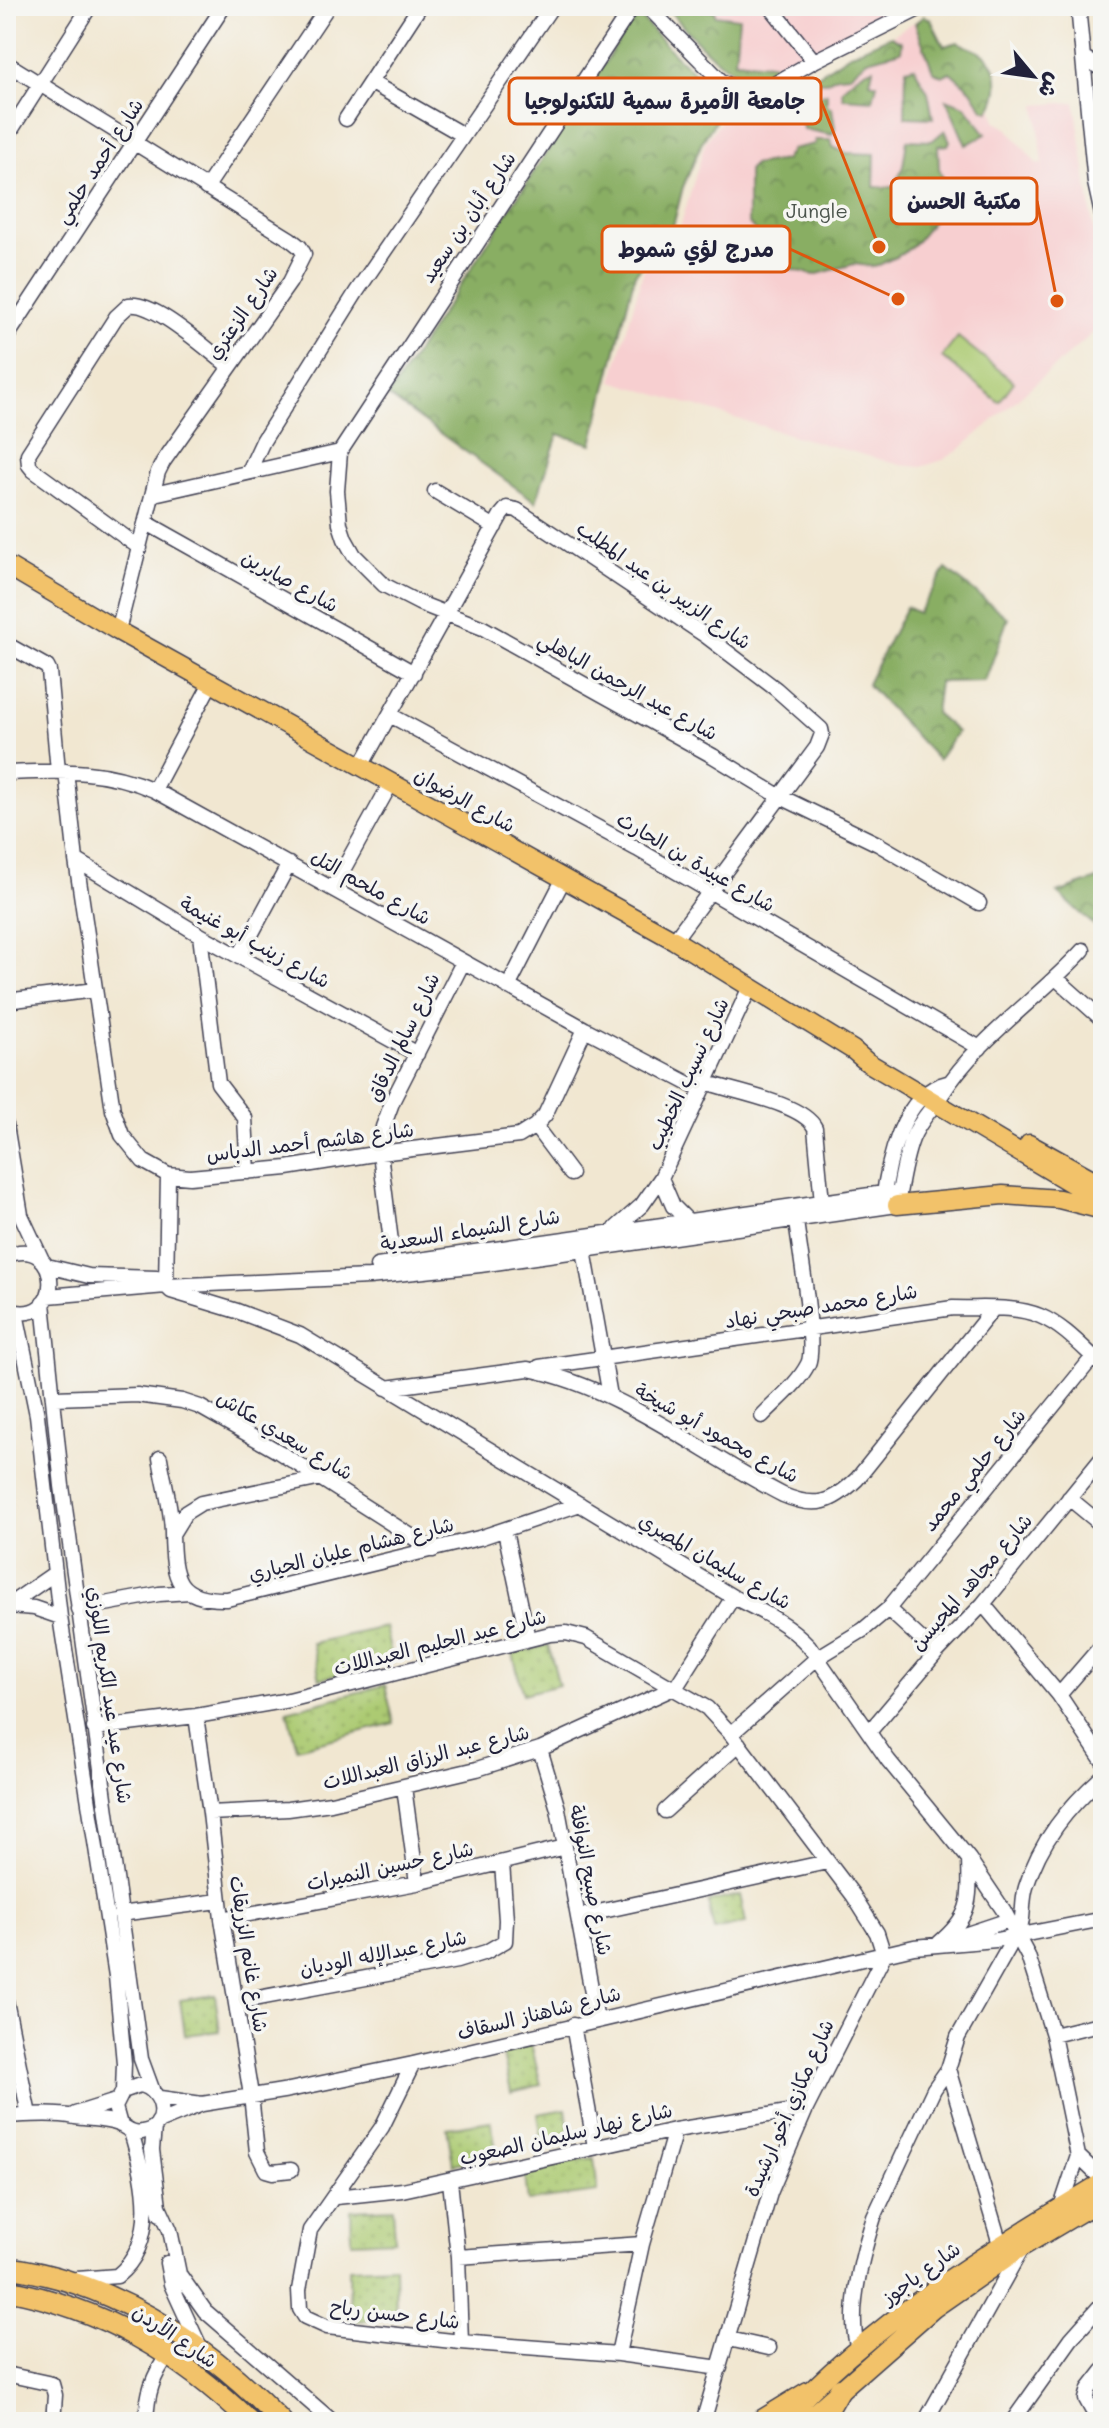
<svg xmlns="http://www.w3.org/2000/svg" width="1109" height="2428" font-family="Mali,'Playpen Sans Arabic',sans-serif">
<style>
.built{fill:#f7cfd0}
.grass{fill:url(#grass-dots);stroke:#677656;stroke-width:2}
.forest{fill:url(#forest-crowns);stroke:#566850;stroke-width:2}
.pitch{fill:#acca72;stroke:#677656;stroke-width:2}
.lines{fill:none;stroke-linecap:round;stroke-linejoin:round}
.minor-casing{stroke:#414052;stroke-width:17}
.major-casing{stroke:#414052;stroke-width:21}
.highway-casing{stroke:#414052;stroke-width:23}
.minor{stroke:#fff;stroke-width:14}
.major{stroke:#f2c26a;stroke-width:18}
.highway{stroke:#f2c26a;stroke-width:20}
.labels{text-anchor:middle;stroke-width:7;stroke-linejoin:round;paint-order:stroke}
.street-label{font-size:20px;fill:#22223b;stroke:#f6f6f2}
.park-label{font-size:20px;fill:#4b544c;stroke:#f6f6f2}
.leader{fill:none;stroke:#de560e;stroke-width:3}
.callout-dot{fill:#de560e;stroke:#f6f6f2;stroke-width:3}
.callout{fill:#f6f6f2;stroke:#de560e;stroke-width:3}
.callout-label{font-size:22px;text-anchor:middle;font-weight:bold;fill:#22223b}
</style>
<defs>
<pattern id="grass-dots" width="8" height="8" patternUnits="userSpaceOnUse" patternTransform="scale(2)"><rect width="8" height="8" fill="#acca72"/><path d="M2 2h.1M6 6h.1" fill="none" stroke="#94ad64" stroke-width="1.8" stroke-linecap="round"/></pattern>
<pattern id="forest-crowns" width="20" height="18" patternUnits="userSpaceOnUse" patternTransform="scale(2)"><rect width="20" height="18" fill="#89ae64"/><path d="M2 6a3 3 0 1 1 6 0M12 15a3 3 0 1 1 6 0" fill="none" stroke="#708d54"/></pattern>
</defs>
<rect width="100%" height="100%" fill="#f6f6f2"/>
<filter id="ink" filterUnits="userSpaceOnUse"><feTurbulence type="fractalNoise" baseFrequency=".0125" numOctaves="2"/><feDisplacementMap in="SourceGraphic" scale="16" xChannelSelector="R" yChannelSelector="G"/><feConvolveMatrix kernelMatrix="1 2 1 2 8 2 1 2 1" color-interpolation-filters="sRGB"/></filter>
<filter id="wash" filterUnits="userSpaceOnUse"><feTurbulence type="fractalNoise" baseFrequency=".006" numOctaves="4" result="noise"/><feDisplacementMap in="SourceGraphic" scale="32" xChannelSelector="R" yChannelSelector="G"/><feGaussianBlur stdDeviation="1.8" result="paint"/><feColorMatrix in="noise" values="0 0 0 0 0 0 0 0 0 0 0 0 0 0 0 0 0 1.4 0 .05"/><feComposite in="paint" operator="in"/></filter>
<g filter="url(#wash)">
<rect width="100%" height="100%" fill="#f1e7d1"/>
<path class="built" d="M665,6H907L766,77L747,79L728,70Z
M924,16L933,24L944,46L958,42L987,56L998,79L992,106L996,122L1007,128L1036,163L1043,164L1036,105L1075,102L1102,286V325L959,450L943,460L921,467L901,465L798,437L612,381L644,269L679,231L705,143L729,109L753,114L764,105L809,81L850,54L891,36Z"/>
<path class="grass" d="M385,1627L393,1662L320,1679L312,1643Z
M548,1645L559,1685L523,1694L513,1654Z
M385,1685L394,1723L297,1748L287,1711Z
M740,1895L746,1923L714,1930L708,1902Z
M215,1995L220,2031L185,2035L180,2000Z
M531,2043L541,2085L511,2092L502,2050Z
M566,2109L571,2144L543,2149L538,2114Z
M491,2121L497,2156L453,2164L447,2128Z
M594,2158L598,2192L528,2201L524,2168Z
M393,2208L395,2240L352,2242L351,2210Z
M395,2266L396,2320L350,2321L349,2268Z"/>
<path class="forest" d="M665,6H691L692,8L715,11V15L739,18L735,61L783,65C778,68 772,73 767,75C729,88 688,30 665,6Z
M924,16L931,20L944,46L958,42C966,47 980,50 987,57C1001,70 1000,96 989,111L983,109L971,90L950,72L942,76L933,71L915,23Z
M641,18L674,54L727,103L702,142L683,187L670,238L635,274L592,444L558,434L536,502L388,396L630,24Z
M891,36L902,42L901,51L867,60L850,75L837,76L826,82L809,81L850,54Z
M914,67L928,92L933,118L905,117L906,69Z
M873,68L870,82L877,84L873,100L843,98L842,90C848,82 864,70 873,68Z
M809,91V100L827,93V105L832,108L835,128L832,135L803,129L802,120L795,119L797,95Z
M946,99L965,106L986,134L966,145Z
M945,130L950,141L948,145L938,146L939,169L951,198L918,240L904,253L875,267L854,264L814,275L784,267L748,222V171L753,165L785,160L792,149L815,144V140H831L833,147L845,153L875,154L874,187H895L903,166L907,140L932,141Z
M946,569L1008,618L985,681L939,682L935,713L957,732L938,760L867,684L906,607L918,613Z
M1103,877V933L1058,893Z"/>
<path class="pitch" d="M958,337L1014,382L999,402L942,357Z"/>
</g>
<g filter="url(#ink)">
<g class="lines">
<defs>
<path id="minor" d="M633,6L340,452L337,491L340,524L345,539L354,555L384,585L419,603L483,628L713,756L779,796L878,844L979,903
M647,6L720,80L735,89L751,93L764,90L814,61L925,6
M770,6L814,61
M1078,6L1095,183L1103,219
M6,14L11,6
M1083,57L1103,70
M6,63L290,239L300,247L304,254L290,282L163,462L158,472L118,631
M372,83L463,135
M346,119L420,6
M6,138L90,6
M206,188L328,6
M6,338L224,6
M249,471L263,441L357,291L552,6
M435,491L495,527
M154,494L340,452
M147,523L414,673
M140,548L33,470L29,465L28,454L116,317L129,305C155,301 207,350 229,366
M6,644L47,667L49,671L58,771
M390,715L637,849L980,1048
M361,766L501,515L507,508L517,510L706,636L776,689L821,729L822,734L817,747L674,940
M66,771L76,860L113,1110L122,1135L143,1161L168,1175L190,1177L287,1168L380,1153L519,1136L535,1126L545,1115L585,1029
M6,773C60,771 103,768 154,790L585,1029L701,1090
M154,790L212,681
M76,860L200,935L417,1054
M333,888L391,783
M200,935L218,1083L245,1118L248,1172
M239,957L289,864
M1057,979L1103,1020
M508,987L563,880
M6,1001L95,990
M705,1082C730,1091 803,1103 815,1128L822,1202
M6,1125L21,1215L42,1260
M535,1126L571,1174
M661,1178L673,1206L687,1220
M6,1199V1221
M883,1203C887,1164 902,1093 947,1083
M616,1228L642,1205L661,1178L750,987
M584,1250L610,1396
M6,1256C63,1231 67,1332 6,1309
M47,1266L89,1276L157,1278
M377,1266L884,1193L899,1194
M395,1274L380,1153L383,1127L393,1100L463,962
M166,1286L171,1291L237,1311L300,1335L733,1597C761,1611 788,1623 809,1646L888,1760L969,1859L1004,1911L1028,1956L1053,2035L1078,2156L1061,2207
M166,1286L168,1175
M48,1296L166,1286L369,1277L480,1265L897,1205C901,1183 904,1160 912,1139C919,1121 932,1109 942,1094C978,1038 1038,999 1083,950
M43,1303L62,1486L141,2059L152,2089
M16,1313L37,1415L60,1617L116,1976L124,2063L123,2091
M539,1367L953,1308C981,1309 1014,1305 1040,1316C1064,1326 1084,1349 1103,1366
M386,1388L528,1369C622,1388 699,1452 783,1495C816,1509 832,1503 857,1479L993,1309
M55,1398L137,1395L182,1401L200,1407L279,1452L433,1550
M762,1416C777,1400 798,1384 808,1364C817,1346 799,1247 796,1221
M160,1458C164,1483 172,1509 172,1534C173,1578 176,1600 227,1599L479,1538L580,1504
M1069,1498L1103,1526
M505,1531L528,1639
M172,1534L185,1513L201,1503L322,1478
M983,1604L1059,1695L1103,1761
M9,1606L34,1608L60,1617
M6,1607L55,1573
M78,1609L159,1594L190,1592
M888,1609L936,1653
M1059,1695L1103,1644
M196,1716L210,1813L222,1919L251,2095L257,2152L266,2170L273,2172L291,2170
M94,1728L196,1716L289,1700L550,1634L566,1633L586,1638L707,1708L731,1734L853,1895L877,1933L884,1955
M869,1732L936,1653L983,1604L1103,1457
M731,1734L817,1658L863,1630L888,1609L1093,1357
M540,1749L558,1809L597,2020
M404,1787L417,1883
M665,1811L739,1744
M210,1813L288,1809L331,1803L477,1769L540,1749L676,1687L733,1597
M120,1914L219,1901
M580,1916L827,1862
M222,1919L417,1883L565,1847
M1017,1936C1025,1921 1021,1903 1026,1887C1040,1841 1068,1807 1103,1776
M958,1937L1009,1920
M939,1943C972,1915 970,1901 969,1859
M6,2001L29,2115
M237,2002L457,1961L486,1952L505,1941L506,1920L502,1863
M573,2025L595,2147
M1053,2035L1103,2023
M413,2064L382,2127L310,2230L299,2290L300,2309L305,2317L327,2327L461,2342L618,2354L720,2368
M948,2069L1000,2244
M160,2098L202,2104
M75,2114L116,2101
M6,2116C29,2115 53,2113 75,2117C89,2119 106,2119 119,2124C127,2128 132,2134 142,2132C171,2128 165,2090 140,2085L123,2091L115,2107L120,2125
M158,2122L202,2104L289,2090L413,2064L914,1947L996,1940L1103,1919
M154,2127L152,2150L160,2214
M1078,2156L1103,2180
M450,2181L458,2257L461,2342
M336,2197L402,2190L675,2130L806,2109
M159,2206L170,2230L179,2274L205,2311L333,2422
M1091,2206L1103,2228
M458,2257L642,2244
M167,2263L171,2284L200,2347
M77,2279L117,2276C160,2242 145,2177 131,2132
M729,2339L769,2348
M858,2348C846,2313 863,2252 874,2217L934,2089L948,2069L958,2037L1009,1947
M618,2354L642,2244L675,2130
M1103,2371L1089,2389L1086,2399L1092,2410L1103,2419
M6,2374L52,2384L55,2395L53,2422
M146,2422C147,2394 152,2376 169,2354
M703,2422L770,2193L806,2109L884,1955
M925,2422L1022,2248
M1012,2422L1071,2339L1103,2303"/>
<path id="major" d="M6,565L118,631L674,940L853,1050L867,1062L1103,1202
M1029,1144L1103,1185
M897,1205L1003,1195L1059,1199L1103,1210
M781,2422C872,2322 989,2251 1103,2182
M804,2422L934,2308L1022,2247L1103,2199"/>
<path id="highway" d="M6,2267C115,2282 207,2344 282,2422
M6,2290C103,2308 180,2354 250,2422
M759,2422L808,2392
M821,2422L840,2389"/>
</defs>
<use href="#minor" class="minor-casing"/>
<use href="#major" class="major-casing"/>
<use href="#highway" class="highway-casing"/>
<use href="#minor" class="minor"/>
<use href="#major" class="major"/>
<use href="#highway" class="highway"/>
</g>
</g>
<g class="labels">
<g class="street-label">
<text transform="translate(99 161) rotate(-57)" y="7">شارع أحمد حلمي</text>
<text transform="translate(468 217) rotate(-56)" y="7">شارع أبان بن سعيد</text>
<text transform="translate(242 313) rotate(-55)" y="7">شارع الزعتري</text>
<text transform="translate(290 581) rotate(29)" y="7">شارع صابرين</text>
<text transform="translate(664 585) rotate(35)" y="7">شارع الزبير بن عبد المطلب</text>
<text transform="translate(628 686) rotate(29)" y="7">شارع عبد الرحمن الباهلي</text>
<text transform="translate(465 800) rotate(29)" y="7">شارع الرضوان</text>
<text transform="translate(696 862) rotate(30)" y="7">شارع عبيدة بن الحارث</text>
<text transform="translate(371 887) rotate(29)" y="7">شارع ملحم التل</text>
<text transform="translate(255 942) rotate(29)" y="7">شارع زينب أبو غنيمة</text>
<text transform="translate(403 1037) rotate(-64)" y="7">شارع سالم الدقاق</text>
<text transform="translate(688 1074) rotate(-65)" y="7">شارع نسيب الخطيب</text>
<text transform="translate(310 1142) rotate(-7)" y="7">شارع هاشم أحمد الدباس</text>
<text transform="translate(470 1230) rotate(-9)" y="7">شارع الشيماء السعدية</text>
<text transform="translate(821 1306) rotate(-9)" y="7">شارع محمد صبحي نهاد</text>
<text transform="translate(717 1433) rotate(29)" y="7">شارع محمود أبو شيخة</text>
<text transform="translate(285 1435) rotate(31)" y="7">شارع سعدي عكاش</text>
<text transform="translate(974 1470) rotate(-51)" y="7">شارع حلمي محمد</text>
<text transform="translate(351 1549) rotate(-14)" y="7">شارع هشام عليان الحياري</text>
<text transform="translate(715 1561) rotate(30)" y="7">شارع سليمان المصري</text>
<text transform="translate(971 1582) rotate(-49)" y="7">شارع مجاهد المحيسن</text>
<text transform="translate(440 1642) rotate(-14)" y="7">شارع عبد الحليم العبداللات</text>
<text transform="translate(110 1695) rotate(82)" y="7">شارع عيد عبد الكريم اللوزي</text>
<text transform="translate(426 1757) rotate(-14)" y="7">شارع عبد الرزاق العبداللات</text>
<text transform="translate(390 1866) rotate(-12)" y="7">شارع حسين النميرات</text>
<text transform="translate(591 1880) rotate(79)" y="7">شارع صبيح النوافلة</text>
<text transform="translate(383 1953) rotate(-11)" y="7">شارع عبدالإله الوديان</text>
<text transform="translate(249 1954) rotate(81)" y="7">شارع غانم الزريقات</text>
<text transform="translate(539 2013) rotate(-14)" y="7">شارع شاهناز السقاف</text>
<text transform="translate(789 2108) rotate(-66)" y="7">شارع مكازي أخو ارشيدة</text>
<text transform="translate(566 2134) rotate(-13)" y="7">شارع نهار سليمان الصعوب</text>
<text transform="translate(921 2273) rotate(-36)" y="7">شارع ياجوز</text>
<text transform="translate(395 2314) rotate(7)" y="7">شارع حسن رباح</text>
<text transform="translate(175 2336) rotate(34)" y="7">شارع الأردن</text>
</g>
<g class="park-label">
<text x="817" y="218">Jungle</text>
</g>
</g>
<path class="leader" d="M879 247L821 101M1057 301L1037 201M898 299L790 249"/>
<g class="callout-dot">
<circle cx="879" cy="247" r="8"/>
<circle cx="1057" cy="301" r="8"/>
<circle cx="898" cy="299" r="8"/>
</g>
<g class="callout">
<rect x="509" y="78" width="312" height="46" rx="8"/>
<rect x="891" y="178" width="146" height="46" rx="8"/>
<rect x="602" y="226" width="188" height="46" rx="8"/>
</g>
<g class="callout-label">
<text x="665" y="109">جامعة الأميرة سمية للتكنولوجيا</text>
<text x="964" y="209">مكتبة الحسن</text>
<text x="696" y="257">مدرج لؤي شموط</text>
</g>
<rect width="1109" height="2428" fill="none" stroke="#f6f6f2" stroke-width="32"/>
<g transform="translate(1033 76) rotate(119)" stroke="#f6f6f2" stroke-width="6" paint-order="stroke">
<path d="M0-6L14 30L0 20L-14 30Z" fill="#22223b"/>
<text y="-12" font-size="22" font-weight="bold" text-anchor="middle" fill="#22223b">ش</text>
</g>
</svg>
